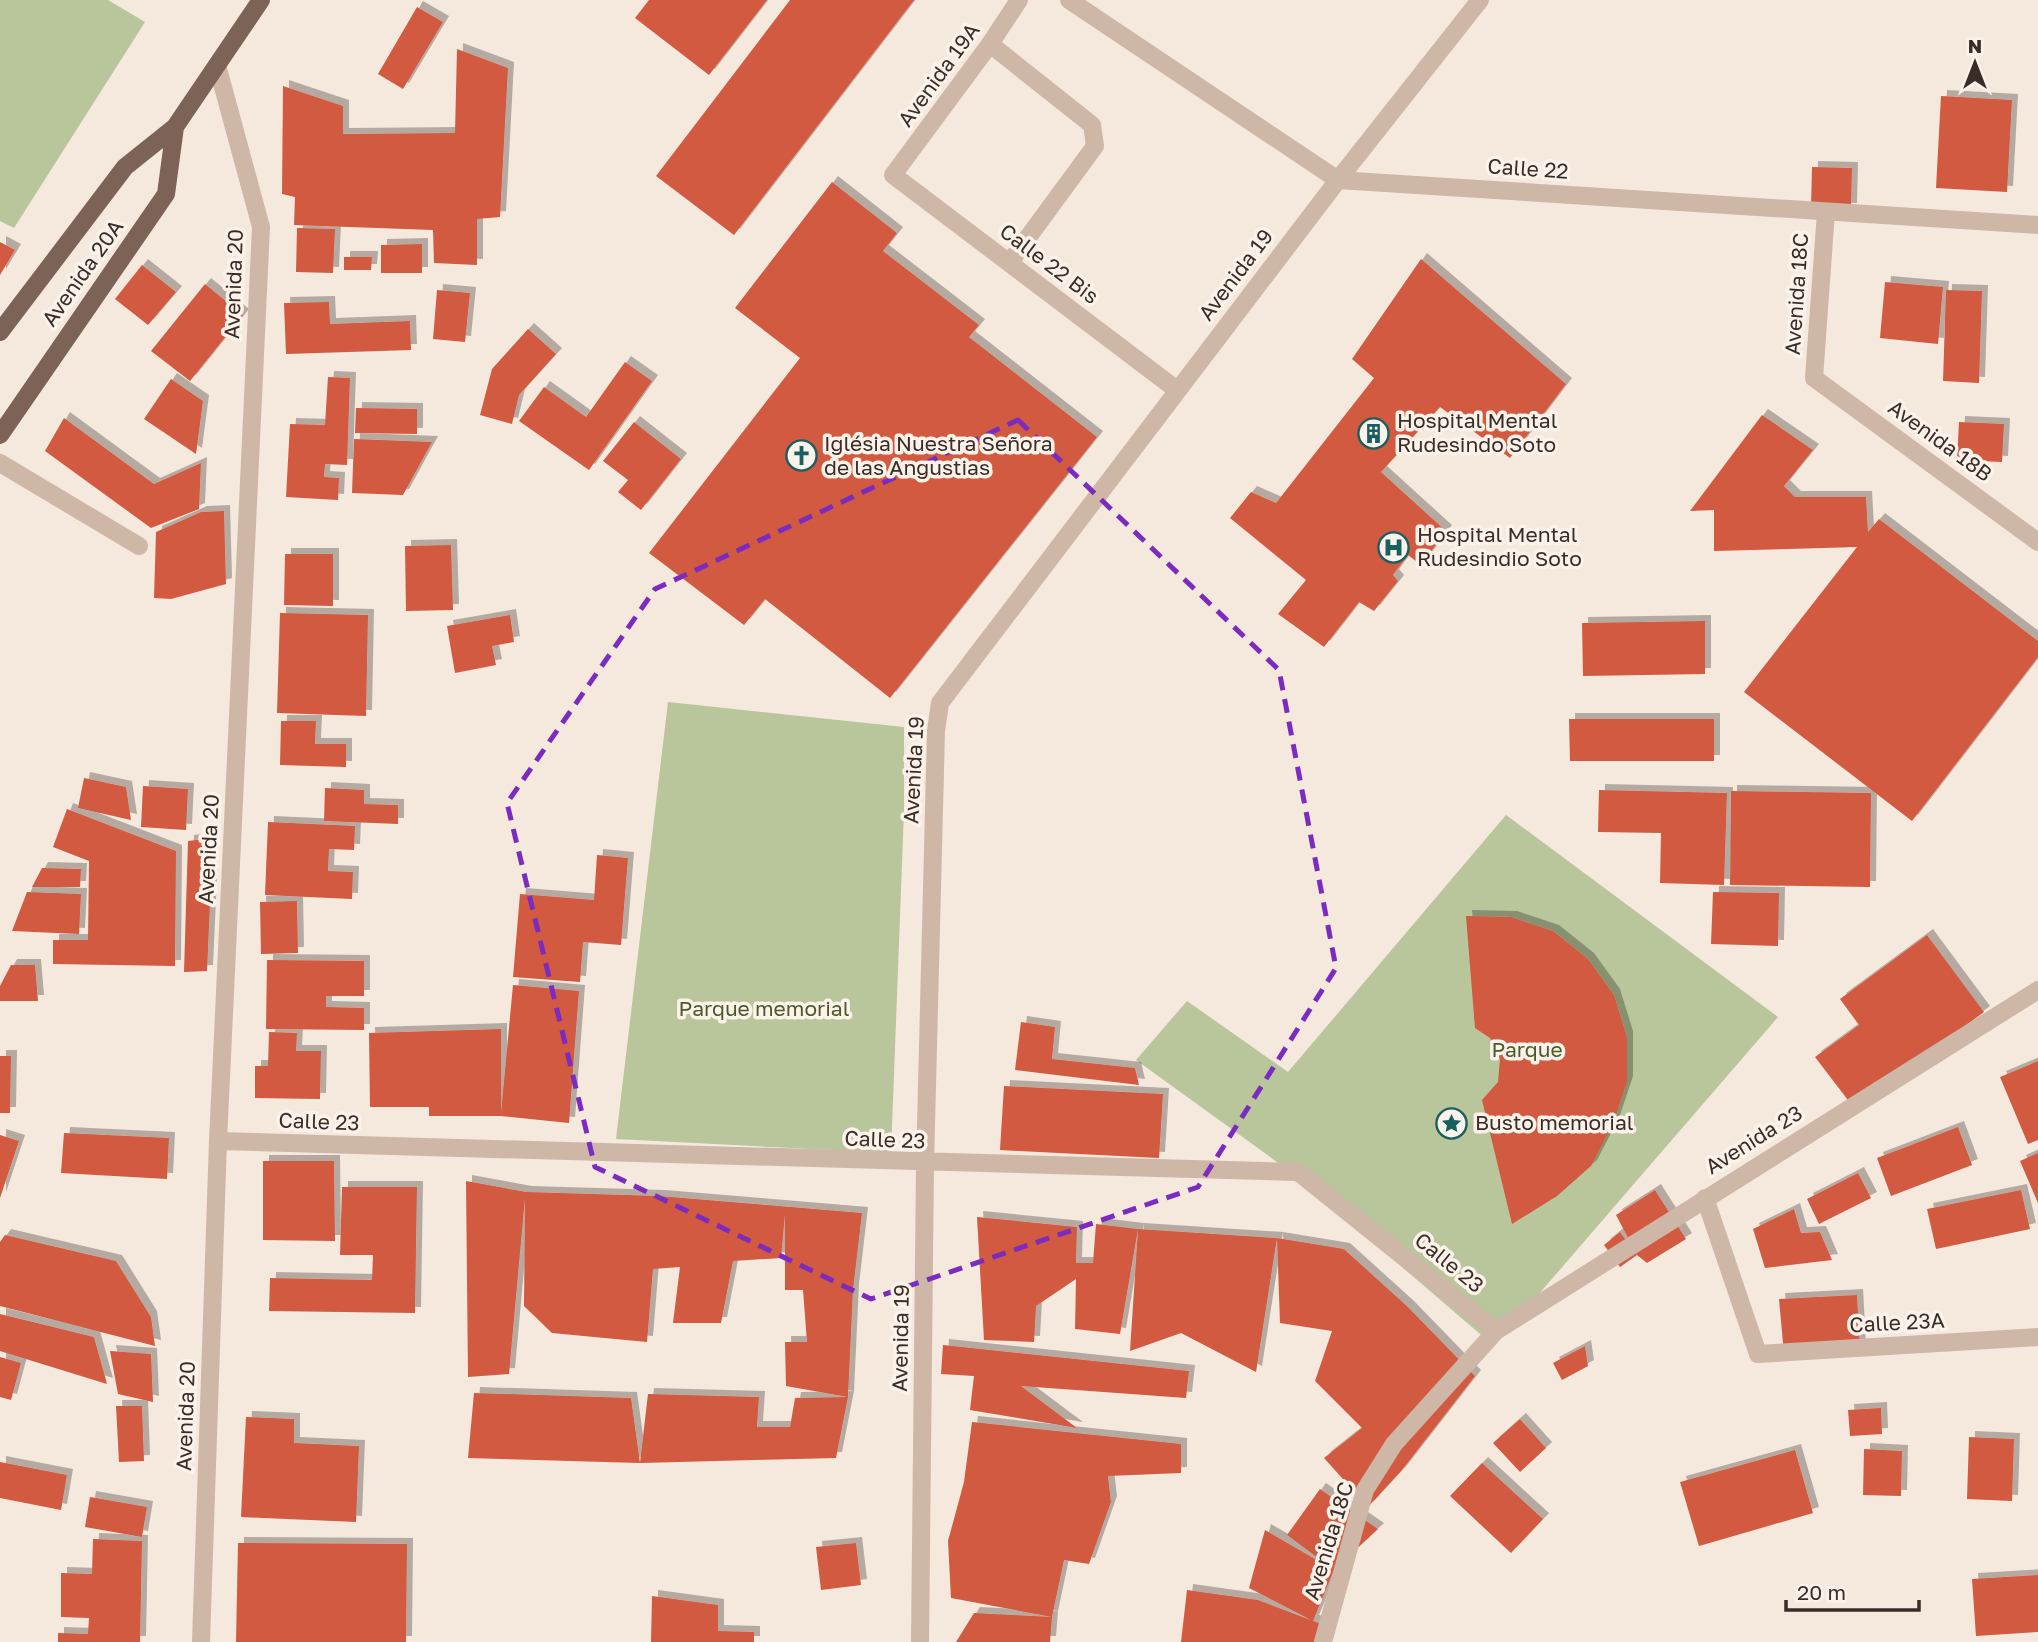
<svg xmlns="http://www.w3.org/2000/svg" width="2038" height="1642" font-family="'Golos Text',sans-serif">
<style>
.green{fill:#b9c59b}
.building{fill:#d15a3f;filter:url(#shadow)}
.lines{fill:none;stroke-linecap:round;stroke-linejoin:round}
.minor{stroke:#ceb7a7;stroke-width:18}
.major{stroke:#7d6258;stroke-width:18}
.marked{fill:none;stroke:#7b2cbf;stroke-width:5;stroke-dasharray:14 9;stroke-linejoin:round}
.labels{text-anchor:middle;stroke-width:7;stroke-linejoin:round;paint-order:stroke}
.street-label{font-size:21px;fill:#3a2d28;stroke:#fbf2ea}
.poi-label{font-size:21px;fill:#3a2d28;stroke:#fbf2ea;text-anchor:start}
.park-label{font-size:21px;fill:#4b5b29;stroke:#fbf2ea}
</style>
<defs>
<filter id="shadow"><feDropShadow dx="6" dy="-6" stdDeviation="0" flood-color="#0004"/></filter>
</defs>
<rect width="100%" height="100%" fill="#f5e8dd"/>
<path class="green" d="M0,0H108L145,22L14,228L0,221Z
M668,702L904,727V811L891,1153L616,1139Z
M1506,815L1778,1017L1494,1346L1295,1175L1136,1060L1187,1001L1288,1072Z"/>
<path class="building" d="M649,0H767L709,75L635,18Z
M790,0H914L734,235L656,176Z
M417,7L443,22L403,89L378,74Z
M457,49L508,68L500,217L477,219V265L434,263L433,230L294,225L295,197L282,194L283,86L343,106V134L455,133Z
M1941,96L2012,100L2007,192L1936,188Z
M1812,167L1852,168L1851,209L1811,208Z
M832,182L897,233L883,251L979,325L969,337L1097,437L890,698L765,599L744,625L649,553L800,358L735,308Z
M297,228L335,229L333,273L296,272Z
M0,242L15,250L0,275Z
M422,244V273H381V245Z
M344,257H372L371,270H344Z
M1421,259L1566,384L1510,458L1440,407L1381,472L1446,531L1421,565L1408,555L1393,575L1398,581L1374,611L1359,602L1324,647L1278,614L1306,580L1230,518L1251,492L1276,503L1374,378L1352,359Z
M142,265L176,292L148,325L115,299Z
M1885,282L1943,287L1938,344L1880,338Z
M205,284L243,315L190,381L151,351Z
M437,290L470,293L465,342L433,339Z
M1946,290L1982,291L1979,383L1943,381Z
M329,302L330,324L410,321L411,350L286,354L284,303Z
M528,329L556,354L519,395L512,424L480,415L492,369Z
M625,362L652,381L589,470L519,421L544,387L586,417Z
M328,377L350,378L347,465L325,464L324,477L339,478L338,500L286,497L290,424L325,425Z
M171,379L203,401L196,454L144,419Z
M356,408L417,409V434L355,433Z
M1762,415L1813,450L1784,486L1795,497H1866L1868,532L1879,519L2038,641V657L1912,821L1744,692L1857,547L1714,551V510L1690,511Z
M64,418L154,484L201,463L199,509L151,528L45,451Z
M634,422L681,459L641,510L618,492L628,480L603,461Z
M1959,422L2004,424L2002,462L1957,460Z
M354,439L432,442L403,495L352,493Z
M224,511L226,584L171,599L154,598L156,532L201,512Z
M451,545L453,610L406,611L405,546Z
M285,554H333V606L284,605Z
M280,613L368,615L366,716L277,713Z
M510,615L514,642L492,646L496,665L455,673L447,626Z
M1705,621V674L1583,676L1582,623Z
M1569,719H1714V761H1570Z
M281,721H316L315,744H346V767L280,765Z
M84,778L126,787L131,820L78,808Z
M143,786L188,789L186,830L141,827Z
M325,788L364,790V804L398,805V824L324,821Z
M1599,790L1727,793L1724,885L1660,883L1661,833L1598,832Z
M1731,791L1871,793L1870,887L1730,885Z
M67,809L176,851L175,966L53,964V940H88L89,861L53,847Z
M268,822L355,826L354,850L329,849L328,871L353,872L352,899L265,895Z
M213,838L207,971L184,972L188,841Z
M597,855L628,858L621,945L583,942L580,982L513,977L520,894L594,900Z
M42,868L81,869L80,887H32Z
M27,892L81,894L79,934L12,931Z
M1713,892L1779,893L1778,946L1711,944Z
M297,901L298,953L261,954L260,902Z
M1466,916L1511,917L1553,931L1588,959L1614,995L1627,1037V1082L1613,1124L1591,1166L1557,1196L1512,1224L1482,1100L1498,1082L1500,1059L1490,1038L1475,1028Z
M1927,935L1984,1012L1854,1108L1815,1057L1859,1025L1840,999Z
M267,960L364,961V996H326V1007L364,1008V1030L266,1029Z
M11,965H35L38,1001H0V986Z
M513,985L579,991L569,1123L501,1116H429V1107H370L369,1033L501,1029V1113Z
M1021,1022L1055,1027L1052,1059L1135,1068L1139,1085L1015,1070Z
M269,1032L297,1033L296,1051H321L320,1099L255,1098V1066H268Z
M0,1056H11L10,1113H0Z
M2038,1061V1140L2028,1144L2000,1077Z
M1004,1086L1163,1094L1159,1158L1000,1150Z
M1958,1127L1972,1165L1891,1196L1877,1158Z
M64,1133L169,1138L167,1179L61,1173Z
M0,1135L19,1141L0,1198Z
M2038,1153V1203L2020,1161Z
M263,1161H334L335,1241L263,1240Z
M1858,1173L1871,1198L1819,1224L1807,1199Z
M466,1181L526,1192L659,1196L862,1213L853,1290L848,1397L836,1458L640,1463L468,1458L474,1393L631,1398L640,1463L648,1394L759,1397L757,1427H790L795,1398L848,1397L786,1386L785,1342H807L803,1290H785V1214L781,1258L733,1261L721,1323H673L680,1267L653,1269L647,1342L552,1333L524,1306L525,1198L509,1374L468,1377Z
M342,1187H417L415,1313L269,1311L270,1278L372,1280L373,1255H340Z
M1655,1190L1686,1239L1647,1263L1637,1255L1616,1215Z
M2021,1190L2030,1229L1936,1249L1927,1209Z
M1794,1209L1801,1233L1820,1232L1832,1260L1765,1268L1753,1229Z
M977,1217L1077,1227L1076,1263H1093L1096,1224L1138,1229L1120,1334L1075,1329L1076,1279L1036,1306L1034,1342L984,1340Z
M1138,1229L1277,1238L1256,1372L1181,1333L1130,1351Z
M1620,1232L1637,1255L1620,1267L1604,1245Z
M5,1235L116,1261L151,1317L155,1346L0,1306V1242Z
M1277,1238L1344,1249L1408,1307L1475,1376L1402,1470L1368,1507L1324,1458L1362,1428L1315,1381L1332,1331L1280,1323Z
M1857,1295L1860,1350L1784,1354L1779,1299Z
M0,1314L94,1337L107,1384L0,1351Z
M943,1345L1189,1371L1186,1398L1021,1386L1077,1428L970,1410L974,1376L941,1374Z
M1585,1346L1588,1366L1562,1380L1553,1363Z
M110,1351L151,1354L153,1402L118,1394Z
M0,1357L21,1363L11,1400L0,1397Z
M116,1406H142L144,1461L119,1462Z
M1881,1408L1882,1434L1850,1436L1848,1410Z
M246,1417L294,1419V1443L359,1446L356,1522L241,1517Z
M1520,1419L1546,1448L1520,1472L1493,1443Z
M972,1422L1181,1444V1473L1108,1476L1111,1502L1089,1564L1064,1560L1052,1617L951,1598L948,1541L964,1482Z
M1969,1437L2014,1439L2012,1501L1967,1499Z
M1864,1449L1902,1451L1901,1496L1863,1495Z
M1795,1450L1813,1513L1699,1546L1680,1482Z
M0,1462L67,1475L61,1510L0,1498Z
M1482,1463L1543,1519L1511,1553L1450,1496Z
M1320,1489L1378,1529L1334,1570L1287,1535Z
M90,1497L147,1507L142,1537L85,1527Z
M1265,1530L1334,1570L1313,1621L1249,1588Z
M93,1539L142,1541L140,1642H58V1633L88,1634L89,1618L61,1617V1573L92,1574Z
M238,1543L407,1544L406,1642H236Z
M856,1543L861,1585L821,1590L816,1547Z
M2038,1575V1632L1976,1636L1972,1579Z
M1187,1590L1258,1600L1324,1625L1317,1642H1181Z
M652,1596L718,1605V1631L754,1632V1642H651Z
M974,1613L1052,1617L1050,1642H956Z"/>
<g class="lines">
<path class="minor" d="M1019,0L990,44L893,175L1177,390
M1069,0L1338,180L2038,225
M990,44L1092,125L1095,146L1010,262
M1826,212L1814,378L2038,542
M0,463L139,546
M218,1141L1298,1172L1496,1331
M1705,1198L1758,1354L2038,1337
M201,1642L218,1141L261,227L217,65
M920,1642L925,1164L936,731L940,703L1338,180L1480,0
M1323,1642L1365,1490L1394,1444L1496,1331L2038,990"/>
<path class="major" d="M0,332L125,167L175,127L261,0
M0,435L166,194L175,127"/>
</g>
<path class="marked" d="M1018,420L1279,670L1336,968L1198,1187L871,1299L595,1167L507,803L655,589Z"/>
<defs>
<symbol id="building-ring" viewBox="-11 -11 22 22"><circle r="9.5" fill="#fbf2ea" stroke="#195f60" stroke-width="1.5"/><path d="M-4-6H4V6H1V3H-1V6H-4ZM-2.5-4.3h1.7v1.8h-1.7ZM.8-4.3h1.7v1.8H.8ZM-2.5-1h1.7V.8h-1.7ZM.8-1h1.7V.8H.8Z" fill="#195f60"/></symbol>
<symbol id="church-ring" viewBox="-11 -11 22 22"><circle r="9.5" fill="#fbf2ea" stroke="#195f60" stroke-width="1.5"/><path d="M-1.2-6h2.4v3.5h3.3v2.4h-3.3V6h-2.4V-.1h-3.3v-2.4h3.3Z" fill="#195f60"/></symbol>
<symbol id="hospital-ring" viewBox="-11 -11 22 22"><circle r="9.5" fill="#fbf2ea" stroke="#195f60" stroke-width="1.5"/><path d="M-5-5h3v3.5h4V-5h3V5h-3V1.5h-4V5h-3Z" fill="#195f60"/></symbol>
<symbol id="sight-ring" viewBox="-11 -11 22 22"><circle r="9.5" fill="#fbf2ea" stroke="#195f60" stroke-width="1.5"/><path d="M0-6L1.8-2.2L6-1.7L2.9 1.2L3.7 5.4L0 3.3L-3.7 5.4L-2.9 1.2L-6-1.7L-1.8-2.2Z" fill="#195f60"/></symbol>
</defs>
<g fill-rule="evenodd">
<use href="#building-ring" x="1356" y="416" width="35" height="35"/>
<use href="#church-ring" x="784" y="438" width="35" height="35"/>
<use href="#hospital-ring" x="1376" y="530" width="35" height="35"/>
<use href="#sight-ring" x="1434" y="1106" width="35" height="35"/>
</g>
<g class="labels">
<g class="street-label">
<text transform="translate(939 75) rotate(-54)" y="7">Avenida 19A</text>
<text transform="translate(1528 169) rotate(4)" y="7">Calle 22</text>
<text transform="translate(1049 264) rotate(37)" y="7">Calle 22 Bis</text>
<text transform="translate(83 273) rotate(-55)" y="7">Avenida 20A</text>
<text transform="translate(1236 275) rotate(-53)" y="7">Avenida 19</text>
<text transform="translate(234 284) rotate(-88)" y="7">Avenida 20</text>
<text transform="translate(1797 294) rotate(-86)" y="7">Avenida 18C</text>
<text transform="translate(1940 441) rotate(36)" y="7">Avenida 18B</text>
<text transform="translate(914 770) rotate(-87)" y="7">Avenida 19</text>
<text transform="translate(209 849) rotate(-87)" y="7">Avenida 20</text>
<text transform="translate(319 1122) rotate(2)" y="7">Calle 23</text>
<text transform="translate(885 1140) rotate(2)" y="7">Calle 23</text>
<text transform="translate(1754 1140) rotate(-32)" y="7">Avenida 23</text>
<text transform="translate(1449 1263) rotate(39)" y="7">Calle 23</text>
<text transform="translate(1897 1323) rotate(-3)" y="7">Calle 23A</text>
<text transform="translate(901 1338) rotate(-89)" y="7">Avenida 19</text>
<text transform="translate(186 1416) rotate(-88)" y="7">Avenida 20</text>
<text transform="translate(1329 1541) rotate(-73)" y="7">Avenida 18C</text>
</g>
<g class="poi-label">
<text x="1397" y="428">Hospital Mental<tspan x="1397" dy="24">Rudesindo Soto</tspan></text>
<text x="824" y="451">Iglésia Nuestra Señora<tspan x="824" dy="24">de las Angustias</tspan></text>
<text x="1417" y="542">Hospital Mental<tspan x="1417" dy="24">Rudesindio Soto</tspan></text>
<text x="1475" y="1130">Busto memorial</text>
</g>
<g class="park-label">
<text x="764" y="1016">Parque memorial</text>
<text x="1527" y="1057">Parque</text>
</g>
</g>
<g transform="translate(1975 63)" stroke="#fbf2ea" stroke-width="5" paint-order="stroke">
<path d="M0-5L12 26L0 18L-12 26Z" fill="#3a2d28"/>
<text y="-10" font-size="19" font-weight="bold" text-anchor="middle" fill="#3a2d28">N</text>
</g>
<path d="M1786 1600v10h133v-10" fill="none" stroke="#3a2d28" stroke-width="3.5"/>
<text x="1797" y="1600" font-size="21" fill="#3a2d28" stroke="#fbf2ea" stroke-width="5" paint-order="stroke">20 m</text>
</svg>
